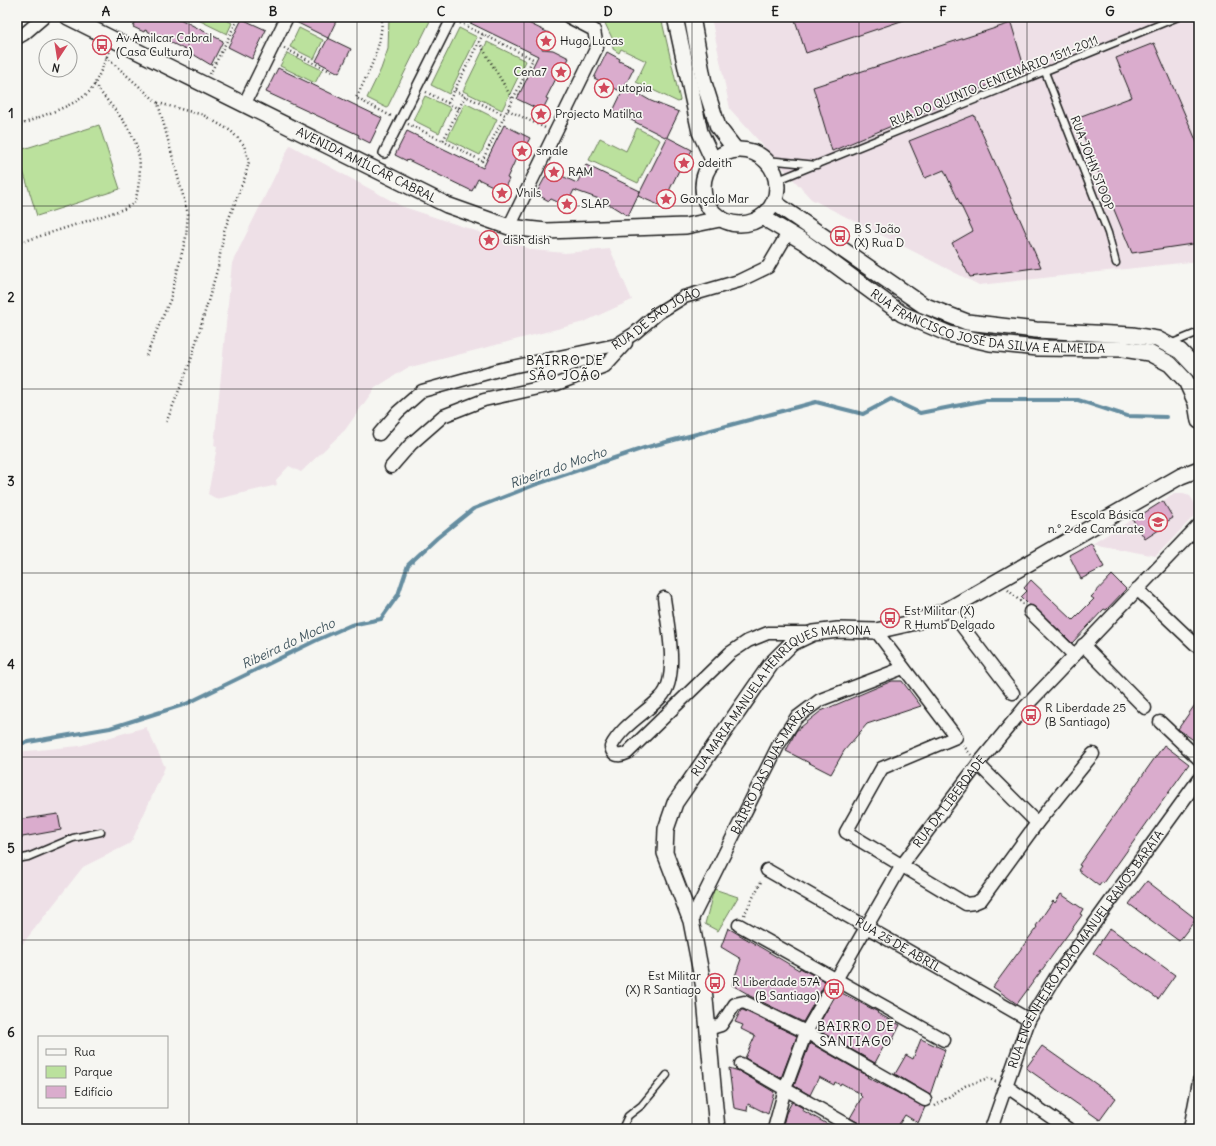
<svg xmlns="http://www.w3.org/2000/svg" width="1216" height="1146" font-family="Delius,sans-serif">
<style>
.built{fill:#eee0e7}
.green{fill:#bbe19d;stroke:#6c7e5c}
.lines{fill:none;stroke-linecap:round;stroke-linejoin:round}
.stream{stroke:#658da0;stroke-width:4}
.building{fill:#daaccd;stroke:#1c1c1c}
.service-casing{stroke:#1c1c1c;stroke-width:9}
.pedestrian-casing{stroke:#1c1c1c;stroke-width:12}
.minor-casing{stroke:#1c1c1c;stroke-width:15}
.tertiary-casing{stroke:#1c1c1c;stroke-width:18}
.path{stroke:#1c1c1c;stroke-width:2.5;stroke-dasharray:1 3;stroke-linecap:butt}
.service{stroke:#f6f6f2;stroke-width:6}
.pedestrian{stroke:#f6f6f2;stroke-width:9}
.minor{stroke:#f6f6f2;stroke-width:12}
.tertiary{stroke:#f6f6f2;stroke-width:15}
.grid{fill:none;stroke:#1c1c1c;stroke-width:1;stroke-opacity:0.55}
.labels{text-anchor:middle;stroke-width:3.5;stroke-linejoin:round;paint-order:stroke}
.poi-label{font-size:12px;fill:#1c1c1c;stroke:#f6f6f2;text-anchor:start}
.street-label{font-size:12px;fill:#1c1c1c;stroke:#f6f6f2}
.neighbourhood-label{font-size:13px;letter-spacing:1px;fill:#1c1c1c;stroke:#f6f6f2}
.water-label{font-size:13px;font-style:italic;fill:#41555e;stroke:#f6f6f2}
.neatline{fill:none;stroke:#1c1c1c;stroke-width:1.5}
.grid-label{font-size:13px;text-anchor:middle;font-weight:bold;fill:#1c1c1c}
</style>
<rect width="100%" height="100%" fill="#f6f6f2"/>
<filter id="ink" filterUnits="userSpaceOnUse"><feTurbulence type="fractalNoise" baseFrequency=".025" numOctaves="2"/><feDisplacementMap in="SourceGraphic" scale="8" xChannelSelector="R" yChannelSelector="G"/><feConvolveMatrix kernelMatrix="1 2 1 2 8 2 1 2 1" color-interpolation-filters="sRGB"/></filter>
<g filter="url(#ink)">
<path class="built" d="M711,17H1199V261L979,285L811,199L730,109Z
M290,145L401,206L533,250L565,253L610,249L632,300L584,322L407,368L375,388L345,430L301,472L289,466L276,480L277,485L217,499L208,494L217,447L214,446L232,263Z
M1180,493L1190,496L1194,502L1196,514L1156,556L1092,544L1174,494Z
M146,727L165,767L131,843L83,867L17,951V752L79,746Z"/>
<path class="green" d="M192,17H221L232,23L227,34Z
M389,17H432L387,108L367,98L381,69L388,49Z
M602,17H661L680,100L678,102L636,82L646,61L621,49L619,53L613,49L612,38Z
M299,28L323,40L314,59L290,47Z
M459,28L477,37L449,94L431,85Z
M487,42L526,61L502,110L463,91Z
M287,53L322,70L315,83L280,66Z
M425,96L451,108L439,133L413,120Z
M465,103L497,119L480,155L447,139Z
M99,125L120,189L37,216L17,151Z
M637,128L660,140L638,183L589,160L600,138L626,151Z
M714,889L738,897L718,931L705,924Z"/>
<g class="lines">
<path class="stream" d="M17,744L110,728L186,704L317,640L351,625L381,619L398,595L408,565L437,538L473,509L537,484L644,448L816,402L863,414L891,399L920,413L986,400H1078L1127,416L1166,417"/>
</g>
<path class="building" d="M138,17H176L223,41L211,65L186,50L145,30L144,32L133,27Z
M294,17H338L328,38L294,21Z
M458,17H516L549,33L542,49L553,50L569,58L563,70L561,69L546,98L548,99L542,111L517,99L538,56Z
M794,17H907V19L806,53Z
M242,19L266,30L252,59L228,47Z
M1011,23L1025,70L832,151L813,87Z
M328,38L351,49L339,73L316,61Z
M1154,43L1199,147V243L1132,253L1076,118L1132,97L1116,58Z
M607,52L620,59L619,61L634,68L622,92L594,78Z
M278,68L382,118L370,143L358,137L359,135L266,92Z
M625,86L651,101L679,112L667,137L692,150L686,161L684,160L669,191L671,192L661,206L638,196L667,138L613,111Z
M974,115L1041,267L970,277L952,243L973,231L944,170L925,178L909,141Z
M504,125L530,138L524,149L521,148L507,178L509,179L503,191L478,179L472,191L408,160L407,161L395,155L407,131L483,168Z
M586,165L640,191L628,216L602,200L574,190L566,206L551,199L549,201L536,194L549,170L577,183Z
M1163,501L1173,518L1161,525L1162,528L1145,539L1133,520Z
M1091,543L1104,567L1081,579L1069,555Z
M1112,575L1126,589L1106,610L1104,609L1072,643L1035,607L1029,605L1021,597L1027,591L1024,588L1031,580L1073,620L1094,599L1091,597Z
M892,681H902L921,706L867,724L844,751L831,774L786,751L796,731L821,711Z
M1199,699V744L1178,729Z
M1164,745L1189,764L1104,883L1102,882L1099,886L1078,870L1081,866L1079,865Z
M58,814L61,830L17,838V820Z
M1147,881L1196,919L1179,941L1129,904Z
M1061,894L1083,909L1080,914L1082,915L1017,1004L993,987L1037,927L1036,926L1053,901L1055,903Z
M728,928L799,970L800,968L826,982L803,1022L748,995V994L732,985L741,959L721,947Z
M1110,928L1175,975L1158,999L1093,953Z
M838,991L878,1012L877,1013L900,1025L891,1043L887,1040L875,1063L816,1029Z
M741,1010H743L797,1036L781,1078L745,1058L755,1036L741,1029L743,1025L735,1022Z
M921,1039L945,1050L930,1095L895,1074L906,1055L913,1059Z
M810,1043L868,1076L867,1077L925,1107L918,1123L905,1115L896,1129H864L859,1123L850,1118L862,1097L860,1095L861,1094L841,1083L840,1085L835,1082L834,1085L819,1077L810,1095L794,1086Z
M1042,1046L1116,1098L1100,1120L1026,1068Z
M729,1068L739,1071L774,1092L768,1114L748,1104L747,1111L734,1108Z
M792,1102L803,1108L802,1110L836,1129H782L786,1113Z"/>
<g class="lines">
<defs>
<path id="service" d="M1045,72L1108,233L1116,263
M767,160L817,165
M778,180L1178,17
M1170,344L1199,332
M17,859L28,857L73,838L101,832
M622,1129L628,1116L642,1105L667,1075"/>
<path id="pedestrian" d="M384,153L452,17"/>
<g id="minor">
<path d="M17,38L24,34L44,17"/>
<path d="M244,105L287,17"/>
<path d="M509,227L597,47L594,30L569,17"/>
<path id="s1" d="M379,434L398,412L422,391L502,369L616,345L635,333L658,313L684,297L739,281L768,267L788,233"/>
<path d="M391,467L411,444L443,416L484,400L557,384L605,366L626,343"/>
<path d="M1137,589L1196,645"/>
<path d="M664,598C667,622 680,678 661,697C645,714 622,725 611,747C613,756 619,757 627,753L730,653L748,641L768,633H812"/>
<path d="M949,609L1013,693"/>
<path d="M1030,612L1074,655"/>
<path d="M876,631L956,737L882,768L846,832L966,904L974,903L981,900L1037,823L1093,754"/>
<path d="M1083,645L1145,708"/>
<path d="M1160,722L1199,759"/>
<path d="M978,764L1037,823"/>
<path id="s2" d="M767,870L1029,1020"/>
<path id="s3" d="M691,921L779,744L796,718L820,700L903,668"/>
<path d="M739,925L944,1040"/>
<path d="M708,1029L721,1025L735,1004L744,1002L806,1032L925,1100"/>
<path d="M741,1064L855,1129"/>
<path d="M1006,1086L1068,1129"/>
<path id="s4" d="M774,1129L785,1089L806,1032L902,865L978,764L1025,707L1199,525"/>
<path id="s5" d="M991,1129L1029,1020L1059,972L1199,779"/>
<path d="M1190,1129L1199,1081"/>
</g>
<g id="tertiary">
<path id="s6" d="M68,17L447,205L509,227L546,231L686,226L720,219"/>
<path d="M675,17L700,132L713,160"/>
<path d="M692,17L704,83L718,127L735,149"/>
<circle cx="740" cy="187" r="37"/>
<path d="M775,203L923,305L967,322L1036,330L1132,335L1157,339L1180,351L1199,371"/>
<path id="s7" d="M762,217L804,242L902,314L949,334L990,343L1038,348L1123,349L1149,353L1170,364L1186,381L1196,403L1199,421"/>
<path id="s8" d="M717,1129L704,988L691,921L665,853L666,829L675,803L771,664L792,643L813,633L838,630L876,631L916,622L949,609L1181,476L1199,469"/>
</g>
</defs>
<use href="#service" class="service-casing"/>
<use href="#pedestrian" class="pedestrian-casing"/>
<use href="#minor" class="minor-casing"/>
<use href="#tertiary" class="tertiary-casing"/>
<path class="path" d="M118,17L131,23L134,17
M382,17C382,47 369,72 356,98L391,116
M460,23L533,59L505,115
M479,42L513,100
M284,48L334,73
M106,57L158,103L188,214L186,237L170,300L145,358
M210,74L239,17
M455,90L465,96
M426,92L459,109
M158,103L203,115L231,131L244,145L249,162L245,177L224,231L218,267L190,363L166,423
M448,103L483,34
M508,110L545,128
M408,124L443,141L465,96L505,115L482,161L443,141
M17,127C39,115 73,108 90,91C97,83 104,62 109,52
M17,242L25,241L124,209L135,202C150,143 128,127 94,84
M1008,590L1023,604
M963,745L971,755
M744,915L762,880
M935,1106L965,1086L988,1078L996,1082"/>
<use href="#service" class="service"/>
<use href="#pedestrian" class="pedestrian"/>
<use href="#minor" class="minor"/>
<use href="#tertiary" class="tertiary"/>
</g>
</g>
<path class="grid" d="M189,17V1129M357,17V1129M524,17V1129M692,17V1129M859,17V1129M1027,17V1129M17,206H1199M17,389H1199M17,573H1199M17,757H1199M17,940H1199"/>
<defs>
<symbol id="sight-ring" viewBox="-11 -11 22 22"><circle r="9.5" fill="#f6f6f2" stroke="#d1495b" stroke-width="1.5"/><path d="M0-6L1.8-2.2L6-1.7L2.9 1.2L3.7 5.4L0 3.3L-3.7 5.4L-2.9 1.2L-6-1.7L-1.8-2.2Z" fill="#d1495b"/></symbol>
<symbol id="bus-ring" viewBox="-11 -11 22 22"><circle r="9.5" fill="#f6f6f2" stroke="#d1495b" stroke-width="1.5"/><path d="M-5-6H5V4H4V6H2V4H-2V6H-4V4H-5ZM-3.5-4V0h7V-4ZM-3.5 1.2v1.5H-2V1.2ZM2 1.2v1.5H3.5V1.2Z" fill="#d1495b"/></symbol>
<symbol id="school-ring" viewBox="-11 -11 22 22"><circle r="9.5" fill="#f6f6f2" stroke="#d1495b" stroke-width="1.5"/><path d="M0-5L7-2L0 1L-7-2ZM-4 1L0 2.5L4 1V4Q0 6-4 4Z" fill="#d1495b"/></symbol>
</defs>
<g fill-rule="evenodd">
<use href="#sight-ring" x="535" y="30" width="22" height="22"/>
<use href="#bus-ring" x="91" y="34" width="22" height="22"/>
<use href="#sight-ring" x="550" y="61" width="22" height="22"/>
<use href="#sight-ring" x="593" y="77" width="22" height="22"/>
<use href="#sight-ring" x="530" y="103" width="22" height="22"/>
<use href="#sight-ring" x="511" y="140" width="22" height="22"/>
<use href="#sight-ring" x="673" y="152" width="22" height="22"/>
<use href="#sight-ring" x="543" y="161" width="22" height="22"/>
<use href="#sight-ring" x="491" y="182" width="22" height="22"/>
<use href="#sight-ring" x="655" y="188" width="22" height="22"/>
<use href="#sight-ring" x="556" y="193" width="22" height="22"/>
<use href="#bus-ring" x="829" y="225" width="22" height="22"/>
<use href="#sight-ring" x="478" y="229" width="22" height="22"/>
<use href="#school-ring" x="1147" y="511" width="22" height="22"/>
<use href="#bus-ring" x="879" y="607" width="22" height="22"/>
<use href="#bus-ring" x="1020" y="704" width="22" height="22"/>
<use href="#bus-ring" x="704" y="972" width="22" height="22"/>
<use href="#bus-ring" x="823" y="978" width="22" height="22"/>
</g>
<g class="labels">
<g class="poi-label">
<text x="116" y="42">Av Amilcar Cabral<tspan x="116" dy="14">(Casa Cultura)</tspan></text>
<text x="560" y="45">Hugo Lucas</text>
<text x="547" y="76" text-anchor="end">Cena7</text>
<text x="618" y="92">utopia</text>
<text x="555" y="118">Projecto Matilha</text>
<text x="536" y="155">smale</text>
<text x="698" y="167">odeith</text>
<text x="568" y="176">RAM</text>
<text x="516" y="197">Vhils</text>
<text x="680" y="203">Gonçalo Mar</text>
<text x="581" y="208">SLAP</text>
<text x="854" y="233">B S João<tspan x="854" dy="14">(X) Rua D</tspan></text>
<text x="503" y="244">dish dish</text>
<text x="1144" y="519" text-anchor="end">Escola Básica<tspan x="1144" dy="14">n.º 2 de Camarate</tspan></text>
<text x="904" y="615">Est Militar (X)<tspan x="904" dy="14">R Humb Delgado</tspan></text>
<text x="1045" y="712">R Liberdade 25<tspan x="1045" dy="14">(B Santiago)</tspan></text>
<text x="701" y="980" text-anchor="end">Est Militar<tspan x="701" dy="14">(X) R Santiago</tspan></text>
<text x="820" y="986" text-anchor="end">R Liberdade 57A<tspan x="820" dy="14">(B Santiago)</tspan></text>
</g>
<g class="street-label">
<text transform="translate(994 81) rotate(-22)" y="4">RUA DO QUINTO CENTENÁRIO 1511-2011</text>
<text transform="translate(1092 163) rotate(69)" y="4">RUA JOHN STOOP</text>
<text dy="4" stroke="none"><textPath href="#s6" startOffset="333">AVENIDA AMÍLCAR CABRAL</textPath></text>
<text dy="4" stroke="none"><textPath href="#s1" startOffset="309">RUA DE SÃO JOÃO</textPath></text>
<text dy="4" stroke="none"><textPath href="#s7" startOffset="256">RUA FRANCISCO JOSÉ DA SILVA E ALMEIDA</textPath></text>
<text dy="4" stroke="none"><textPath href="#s8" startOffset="491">RUA MARIA MANUELA HENRIQUES MARONA</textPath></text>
<text dy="4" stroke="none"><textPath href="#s3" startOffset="174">BAIRRO DAS DUAS MARIAS</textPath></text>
<text dy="4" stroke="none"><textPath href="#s4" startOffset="374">RUA DA LIBERDADE</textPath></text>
<text dy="4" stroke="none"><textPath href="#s2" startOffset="151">RUA 25 DE ABRIL</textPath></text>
<text dy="4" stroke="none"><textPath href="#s5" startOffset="205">RUA ENGENHEIRO ADÃO MANUEL RAMOS BARATA</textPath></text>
</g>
<g class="neighbourhood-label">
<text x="565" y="365">BAIRRO DE<tspan x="565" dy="15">SÃO JOÃO</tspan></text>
<text x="856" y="1031">BAIRRO DE<tspan x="856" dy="15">SANTIAGO</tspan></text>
</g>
<g class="water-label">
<text transform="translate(558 467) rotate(-19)" y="5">Ribeira do Mocho</text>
<text transform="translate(288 643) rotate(-25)" y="5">Ribeira do Mocho</text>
</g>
</g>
<rect width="1216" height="1146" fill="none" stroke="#f6f6f2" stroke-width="44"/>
<rect x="38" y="1036" width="130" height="72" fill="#f6f6f2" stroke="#9f9f9c"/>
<rect x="46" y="1049" width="20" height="6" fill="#f6f6f2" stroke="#9f9f9c"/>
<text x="74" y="1056" font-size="12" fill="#1c1c1c">Rua</text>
<rect x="46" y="1066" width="20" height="12" fill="#bbe19d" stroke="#9f9f9c"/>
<text x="74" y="1076" font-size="12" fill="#1c1c1c">Parque</text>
<rect x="46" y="1086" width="20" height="12" fill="#daaccd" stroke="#9f9f9c"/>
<text x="74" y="1096" font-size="12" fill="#1c1c1c">Edifício</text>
<g transform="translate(58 58) rotate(192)"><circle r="19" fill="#f6f6f2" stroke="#9f9f9c"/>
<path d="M0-3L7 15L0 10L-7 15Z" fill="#d1495b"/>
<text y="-6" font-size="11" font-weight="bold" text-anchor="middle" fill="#1c1c1c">N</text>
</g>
<rect x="22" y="22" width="1172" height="1102" class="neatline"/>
<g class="grid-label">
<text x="106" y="16">A</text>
<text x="273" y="16">B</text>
<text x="441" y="16">C</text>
<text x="608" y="16">D</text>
<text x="775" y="16">E</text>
<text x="943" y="16">F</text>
<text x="1110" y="16">G</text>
<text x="11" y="118">1</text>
<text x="11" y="302">2</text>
<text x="11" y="486">3</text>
<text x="11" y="669">4</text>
<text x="11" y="853">5</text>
<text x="11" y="1037">6</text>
</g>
</svg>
